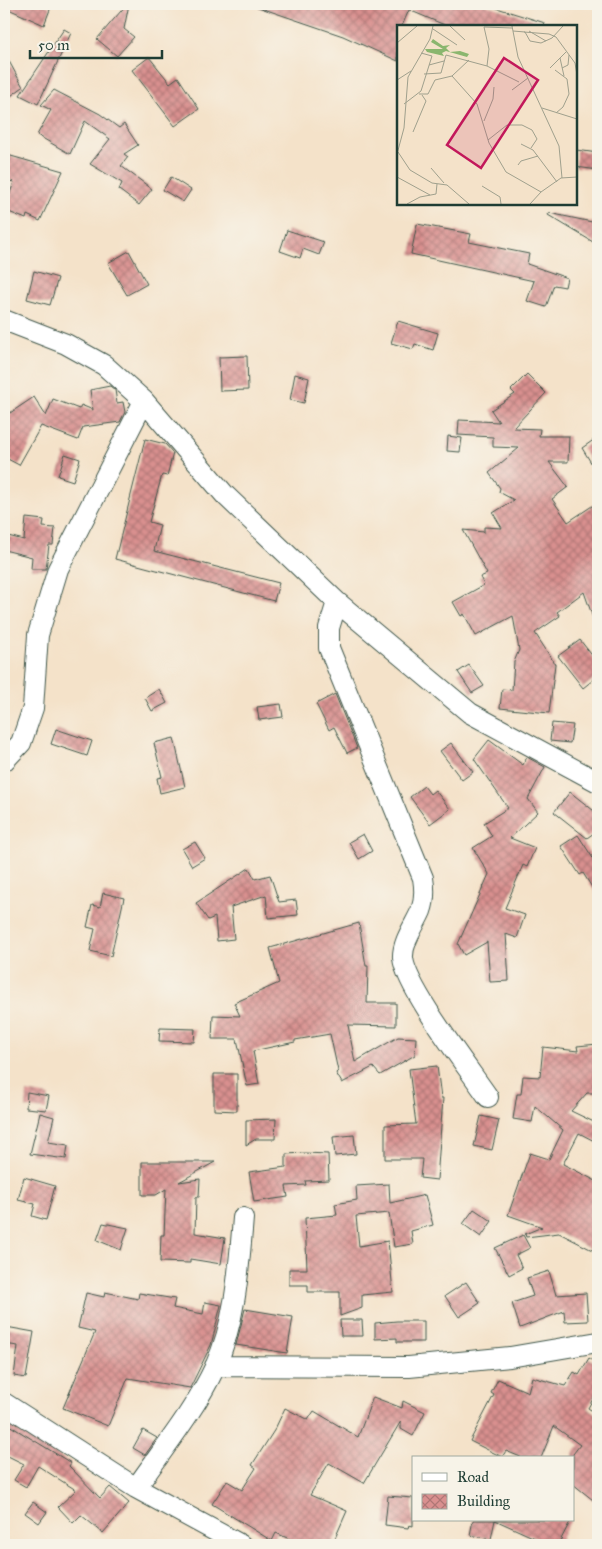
<svg xmlns="http://www.w3.org/2000/svg" width="602" height="1549" font-family="'IM FELL Great Primer',serif">
<style>
.building{fill:url(#building-cross-hatch)}
.lines{fill:none;stroke-linecap:round;stroke-linejoin:round}
.minor-casing{stroke:#3f564a;stroke-width:22}
.minor{stroke:#fff;stroke-width:20}
.inset-road{fill:none;stroke:#9fa08d;stroke-width:1}
.view{fill:#c2185b;fill-opacity:0.15;stroke:#c2185b;stroke-width:2.5}
.inset-edge{fill:none;stroke:#1f3d34;stroke-width:2.5}
</style>
<defs>
<pattern id="building-cross-hatch" width="8" height="8" patternUnits="userSpaceOnUse" patternTransform="scale(1.25)"><rect width="8" height="8" fill="#d9908f"/><path d="M0 0l8 8M0 8l8-8" fill="none" stroke="#af7776"/></pattern>
</defs>
<rect width="100%" height="100%" fill="#f7f3e8"/>
<filter id="ink" filterUnits="userSpaceOnUse"><feTurbulence type="fractalNoise" baseFrequency=".02" numOctaves="2"/><feDisplacementMap in="SourceGraphic" scale="10" xChannelSelector="R" yChannelSelector="G"/><feConvolveMatrix kernelMatrix="1 2 1 2 8 2 1 2 1" color-interpolation-filters="sRGB"/></filter>
<filter id="wash" filterUnits="userSpaceOnUse"><feTurbulence type="fractalNoise" baseFrequency=".0096" numOctaves="4" result="noise"/><feDisplacementMap in="SourceGraphic" scale="20" xChannelSelector="R" yChannelSelector="G"/><feGaussianBlur stdDeviation="1.12" result="paint"/><feColorMatrix in="noise" values="0 0 0 0 0 0 0 0 0 0 0 0 0 0 0 0 0 1.4 0 .05"/><feComposite in="paint" operator="in"/></filter>
<g filter="url(#wash)">
<rect width="100%" height="100%" fill="#f4e2c9"/>
<g id="blocks">
<path class="building" d="M4,4H44L51,7L44,25L4,7Z
M127,4H129L124,29L134,37L117,56L97,39Z
M255,4H484L545,23L544,26H447L409,10L402,26H398V61L343,36L255,6Z
M64,29L71,33L38,104L20,95Z
M4,52L23,87L4,101Z
M149,57L170,83L178,77L199,109L175,126L132,70Z
M54,90L100,114L119,128L124,124L138,145L124,154L128,157L121,166L152,189L139,205L119,190L122,183L90,164L110,139L85,121L70,154L37,135L51,110L41,105Z
M576,150L598,153V170L576,167Z
M4,154L63,171L40,221L27,215L26,219L4,210L14,182L4,180Z
M171,177L191,190L183,202L163,190Z
M549,213L592,222L598,226V245L548,215Z
M417,224L471,234L469,242L529,254L527,264L567,278L565,287L554,285L546,307L527,301L534,281L411,254Z
M287,230L324,242L319,255L303,249L300,258L280,251Z
M129,251L147,284L127,295L108,263Z
M34,271L58,278L50,305L27,299Z
M398,321L438,333L433,350L415,344L413,349L391,343Z
M247,356L248,390L220,391L219,357Z
M295,374L309,378L304,403L290,400Z
M527,374L546,393L513,428L540,429L539,436H569L568,462H549L568,487L552,499L568,522L598,502V625L596,626L584,592L557,612L560,616L535,633L555,664L549,713L500,708L502,689L512,690L514,662L519,650L513,616L476,636L464,614L461,616L453,602L484,585L480,577L487,574L486,572L463,530L484,532V527L502,528L493,513L514,500L499,492L500,488L489,473L519,448L493,447V437L458,435L459,420L499,422L491,410L515,394L511,390Z
M110,386L115,390L117,403L123,402L125,412L120,422L83,427L78,440L41,426L19,465L4,457V409L10,413L34,397L46,416L53,399L79,409L81,405L93,410L90,390Z
M448,436L462,438L460,452L447,451Z
M598,437V474L582,448Z
M145,439L165,444L173,453L167,476L162,475L149,522L160,525L154,551L279,583L274,601L115,559Z
M65,454L80,459L73,481L58,476Z
M26,518L44,520L43,527L55,528L53,545H49L46,569H31L32,557L4,550V535L24,540Z
M580,640L598,663V676L583,688L558,656Z
M469,665L484,686L472,693L458,672Z
M159,689L167,703L152,711L145,698Z
M335,694L357,748L347,753L334,727L329,730L316,704Z
M281,704L283,717L259,720L257,707Z
M552,723L573,725L570,743L550,741Z
M56,729L92,741L87,756L51,744Z
M174,738L185,787L160,793L157,778L162,777L154,743Z
M489,740L523,765L527,757L545,767L528,799L538,812L510,838L535,848L527,867L523,865L505,908L525,915L517,938L506,934L509,981L490,982L487,942L464,955L458,944L489,874L473,848L492,836L484,823L508,808L474,759Z
M451,743L473,772L462,780L440,751Z
M424,786L430,794L435,790L450,809L430,824L410,797Z
M570,792L598,814V830L587,838L554,812Z
M363,834L372,851L359,859L349,842Z
M578,835L598,866V897L583,873L580,875L561,846Z
M195,842L205,858L192,866L182,849Z
M249,868L255,879L270,875L279,902L296,900L298,915L268,918L266,895L231,907L234,939L217,941L215,917L208,920L196,903Z
M103,893L124,898L111,956L90,951L95,929L87,927L92,905L100,907Z
M359,923L366,966H368L367,1003H396V1026L348,1025L355,1062L398,1037L416,1038L415,1055L380,1075L373,1067L342,1083L336,1073L338,1071L330,1034L295,1040V1042L253,1051L259,1084L247,1086L237,1039H212L213,1015L240,1016L234,1003L279,983L270,948Z
M160,1028L195,1029L194,1042L159,1041Z
M598,1044V1093H587L571,1111L598,1124V1143L579,1133L563,1164L598,1182V1253L559,1233L526,1237L525,1234L542,1227L508,1215L530,1153L549,1159L563,1130L535,1106L532,1122L513,1119L517,1094H521L523,1076L540,1077L543,1047L578,1051L577,1046Z
M437,1066L441,1098H443L437,1180L420,1178L422,1159H385V1125L416,1124L409,1069Z
M214,1074H237V1111L214,1110Z
M27,1092L49,1096L46,1110L26,1108Z
M40,1113L54,1117L48,1142L68,1145L66,1159L30,1154Z
M481,1116L499,1120L492,1150L474,1146Z
M276,1119L275,1139H256L246,1145V1120Z
M354,1135L356,1154L335,1156L333,1137Z
M305,1153L328,1154L329,1180L305,1181L306,1185L286,1186L288,1197L254,1202L249,1172L286,1167V1154Z
M142,1162H215L179,1182L200,1179L199,1197H196L195,1233L225,1238L221,1264L190,1259V1263L160,1262L161,1235H164L166,1189L156,1195H142Z
M24,1177L55,1186L46,1220L32,1216L35,1204L18,1200Z
M389,1184L390,1203L425,1195L433,1225L411,1231L413,1244L394,1247L389,1213L356,1216L359,1246L388,1241L393,1292L362,1295V1308L340,1316V1292H308V1285H289V1269H307L305,1218L337,1215L335,1204L357,1200L356,1186Z
M474,1209L492,1221L481,1237L463,1224Z
M103,1223L128,1228L121,1250L97,1240Z
M523,1235L530,1248L516,1255L522,1268L509,1275L495,1248Z
M549,1271L556,1295L586,1293L588,1321L565,1322L564,1311L520,1328L512,1303L533,1296L527,1278Z
M466,1282L480,1303L459,1317L445,1296Z
M105,1292L138,1299L139,1293L175,1299L173,1308L203,1314L205,1302L221,1305L211,1345L190,1388L128,1378L108,1426L63,1408L95,1332L78,1328L86,1293L104,1297Z
M245,1309L293,1317L287,1353L236,1345Z
M340,1320H362L363,1336H341Z
M397,1321H424V1342H397V1338L375,1339V1323Z
M6,1327L34,1332L26,1378L14,1376L18,1346L4,1344Z
M589,1358L598,1364V1390L588,1408L598,1415V1504L573,1484V1454L580,1445L554,1426L541,1458H523L506,1451L502,1457L470,1441L494,1395L491,1393L498,1379L528,1392L532,1377L565,1386L574,1372L579,1375Z
M373,1397L402,1408L403,1401L425,1412L413,1436L401,1429V1421L364,1483L329,1463L310,1495L347,1511L332,1545H303L276,1533L272,1541L212,1504L227,1481L242,1490L256,1468L252,1465L275,1429L285,1408L308,1420L314,1411L358,1437Z
M4,1422L71,1463L69,1466L100,1498L110,1487L129,1503L103,1533L81,1515L73,1523L58,1507L76,1490L38,1466L26,1487L14,1480L24,1464L4,1454Z
M143,1430L157,1438L145,1455L133,1448Z
M388,1496L413,1498V1526L409,1525L408,1528L385,1525Z
M33,1502L47,1512L39,1523L25,1513Z
M473,1520H571L558,1545H530L537,1539L495,1520L491,1539L470,1535Z"/>
</g>
</g>
<g filter="url(#ink)">
<use href="#blocks" fill-opacity="0" stroke="#3f564a" stroke-width="1"/>
<g class="lines">
<defs>
<path id="minor" d="M4,320L66,344L104,365L144,401L225,495L337,602L470,713L598,782
M337,602L329,628V648L423,878C425,890 425,900 421,911C415,925 402,942 403,958C406,988 469,1069 488,1097
M4,761L21,743L33,708L38,635L58,569L144,401
M215,1366L409,1367L510,1357L598,1342
M4,1403L136,1488L241,1545
M136,1488C163,1449 195,1410 215,1367C236,1321 239,1267 243,1218"/>
</defs>
<use href="#minor" class="minor-casing"/>
<use href="#minor" class="minor"/>
</g>
</g>
<g transform="translate(397 25)">
<rect width="180" height="180" fill="#f4e2c9"/>
<path d="M36,14L46,21L53,20L49,23L53,27L63,26L72,29L70,32L49,26L45,28L47,31L30,27L28,24H46L34,17Z" fill="#8ab66e"/>
<path class="inset-road" d="M53,1L68,15M115,1L121,32L162,121L165,153M36,4L60,20M116,6L128,7L133,16L144,18L155,13L166,1M132,6L149,16M127,7L152,9L159,12L178,38L180,50M0,18L20,1M163,33L167,51M32,40L47,36M90,41L92,24L87,2L115,3M153,43L169,27M165,43L171,40L172,30M158,45L170,54L172,69L166,82L159,88M27,49L44,48L49,30L90,41L122,57M55,51L80,79L92,118L109,147L144,167M0,55L14,46M115,65L131,53M22,69H31L38,55L55,51L72,35M7,79L24,66L35,31L24,28M145,83L180,94M87,96L96,74L97,62M16,107L29,76L25,70M91,115L110,100H125L135,105L140,114L134,123M124,119L136,125L160,157M1,127L13,145L35,158L50,160L72,179M0,129L7,103L11,52L33,14L36,1M121,140L124,136L141,131M34,143L47,158M0,152L33,170M85,161L103,172L104,179M10,179L23,172L39,169L40,159M133,179L144,167L164,153L180,152"/>
<path class="view" d="M107,33L141,55L84,143L50,120Z"/>
<rect width="180" height="180" class="inset-edge"/>
</g>
<rect width="602" height="1549" fill="none" stroke="#f7f3e8" stroke-width="20"/>
<rect x="412" y="1456" width="162" height="65" fill="#f7f3e8" stroke="#a1aaa0"/>
<rect x="422" y="1473" width="25" height="8" fill="#ffffff" stroke="#a1aaa0"/>
<text x="457" y="1482" font-size="15" fill="#1f3d34">Road</text>
<rect x="422" y="1494" width="25" height="15" fill="url(#building-cross-hatch)" stroke="#a1aaa0"/>
<text x="457" y="1506" font-size="15" fill="#1f3d34">Building</text>
<path d="M30 50v8h132v-8" fill="none" stroke="#1f3d34" stroke-width="2.5"/>
<text x="38" y="50" font-size="15" fill="#1f3d34" stroke="#f7f3e8" stroke-width="4" paint-order="stroke">50 m</text>
</svg>
